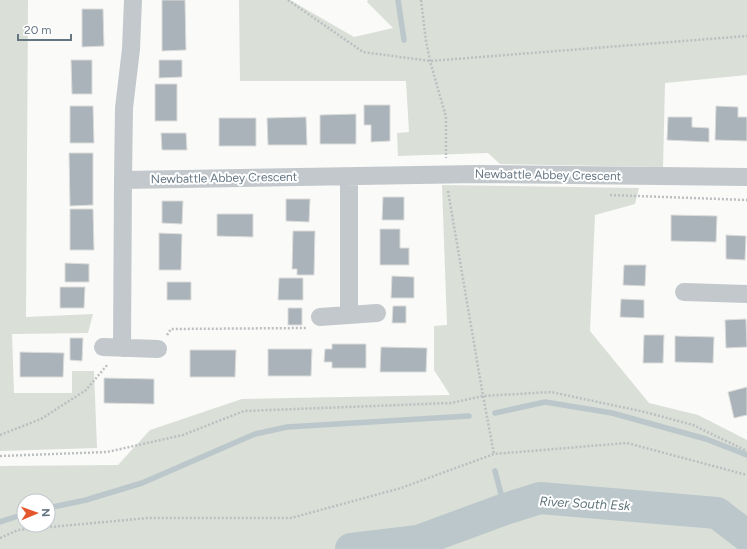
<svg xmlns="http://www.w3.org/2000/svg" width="747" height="549" font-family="Figtree,sans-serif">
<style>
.green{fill:#dadfd7;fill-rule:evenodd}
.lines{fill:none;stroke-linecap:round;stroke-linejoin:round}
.stream{stroke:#bbc7cb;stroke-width:5.5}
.river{stroke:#bbc7cb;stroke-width:32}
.building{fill:#aab3b9;stroke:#dcdcda}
.path{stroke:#bbbfc2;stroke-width:2.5;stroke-dasharray:2 2;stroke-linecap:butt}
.minor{stroke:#c3c8cc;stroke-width:18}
.labels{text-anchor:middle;stroke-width:4;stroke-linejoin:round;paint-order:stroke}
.street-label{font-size:12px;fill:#657683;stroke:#fff}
.water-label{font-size:13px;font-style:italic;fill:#60757c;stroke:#fff}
</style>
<rect width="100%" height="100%" fill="#fafaf8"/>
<path class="green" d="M0,0H28L26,317L93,314L88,333L12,334L14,393H72V371H94L97,448L0,451Z
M239,0H290L354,37L393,28L367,2L368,0H747V75L665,83L663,167L500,164L488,153L398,156L397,133L409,132L406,81H240Z
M442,185L639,188L635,204L595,215L590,331L649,403L698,415L747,440V549H0V466L118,465L150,430L242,399L450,395L434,370V326L447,325ZM24,501H48V525H24Z"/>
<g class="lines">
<path class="stream" d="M398,0L404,40
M495,413L545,402L612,413L706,439L747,455
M495,471L505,509
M48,508L86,500L142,483L255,434L287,427L469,416
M0,522L24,514"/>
<path class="river" d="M351,549L418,541L505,509L540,498L717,513L747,536"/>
</g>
<path class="building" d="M162,0H185L186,50L162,51Z
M82,9H103L104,46L82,47Z
M71,60H92V94H72Z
M159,60H182V77L159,78Z
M155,84H177V121H155Z
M364,105H390V141L371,142V125H364Z
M70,106H93L94,143H70Z
M716,106L738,107V117H747V141L715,140Z
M356,114V144H320V115Z
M306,117L307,145H268L267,118Z
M668,117H692V127L709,128V142L667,140Z
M219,118H256V146H219Z
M161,133H186L187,150H162Z
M69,153H93V205L70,206Z
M383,197H404V220H382Z
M286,199H310L309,222L286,221Z
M162,201H183L182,224L162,223Z
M70,209H93L94,250H70Z
M217,214H253V237L217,236Z
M671,215L717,216L716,242L671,241Z
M380,229H400V248H409V265H380Z
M293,231H315L314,275H297V269H292Z
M159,233L182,234L181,270H159Z
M726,235L746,236L745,260L726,259Z
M65,263L89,264V282H65Z
M624,265H646L645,286L623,285Z
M392,276L414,277V298H391Z
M279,278H303V300H278Z
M167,282H191V300H167Z
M60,287H85L84,308H60Z
M621,299L644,300V318L620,317Z
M393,306H406V323H392Z
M288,308H302V325H288Z
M746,319L747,347L726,348L725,320Z
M644,335H664L663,363H643Z
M675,336L714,337L713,363L675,362Z
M70,338H83L82,361L70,360Z
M332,344H366V368H332V362H324L325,349H332Z
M381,347L427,348L426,372H380Z
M268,349H312L311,376H268Z
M190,350H236L235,377H190Z
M20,352L64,353L63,377H20Z
M104,378L154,379V404L104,403Z
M747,387V415L734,418L728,392Z"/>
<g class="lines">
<path class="path" d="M288,0L363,52L430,61L747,36
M421,0L426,41L430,61L446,117V158
M448,191L482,390L494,454
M610,195L747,200
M167,335L171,329L307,328
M0,435L41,419L86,390L108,364
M0,456L107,452L183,435L244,411L451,403L483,396L551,392L645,412L693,425L747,451
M0,538L18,530L148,518H291L401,488L494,454L627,443L747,475"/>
<path class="minor" d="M349,177V315
M123,180L477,174L747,177
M684,292L747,294
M320,317L377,313
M103,347L158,349
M122,348L123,180L124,108L131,49L133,0"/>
</g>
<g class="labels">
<g class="street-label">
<text transform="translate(548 175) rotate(1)" y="4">Newbattle Abbey Crescent</text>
<text transform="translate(224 178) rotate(-1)" y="4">Newbattle Abbey Crescent</text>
</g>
<g class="water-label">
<text transform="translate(585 503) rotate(3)" y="5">River South Esk</text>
</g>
</g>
<g transform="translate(36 513) rotate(88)"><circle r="19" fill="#ffffff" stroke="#c1c8cd"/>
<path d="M0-3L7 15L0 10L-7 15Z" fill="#e4572e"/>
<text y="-6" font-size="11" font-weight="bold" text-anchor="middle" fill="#657683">N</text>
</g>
<path d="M18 34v6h53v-6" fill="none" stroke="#657683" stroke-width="2"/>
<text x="24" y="34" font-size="12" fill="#657683" stroke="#ffffff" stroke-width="3" paint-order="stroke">20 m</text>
</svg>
